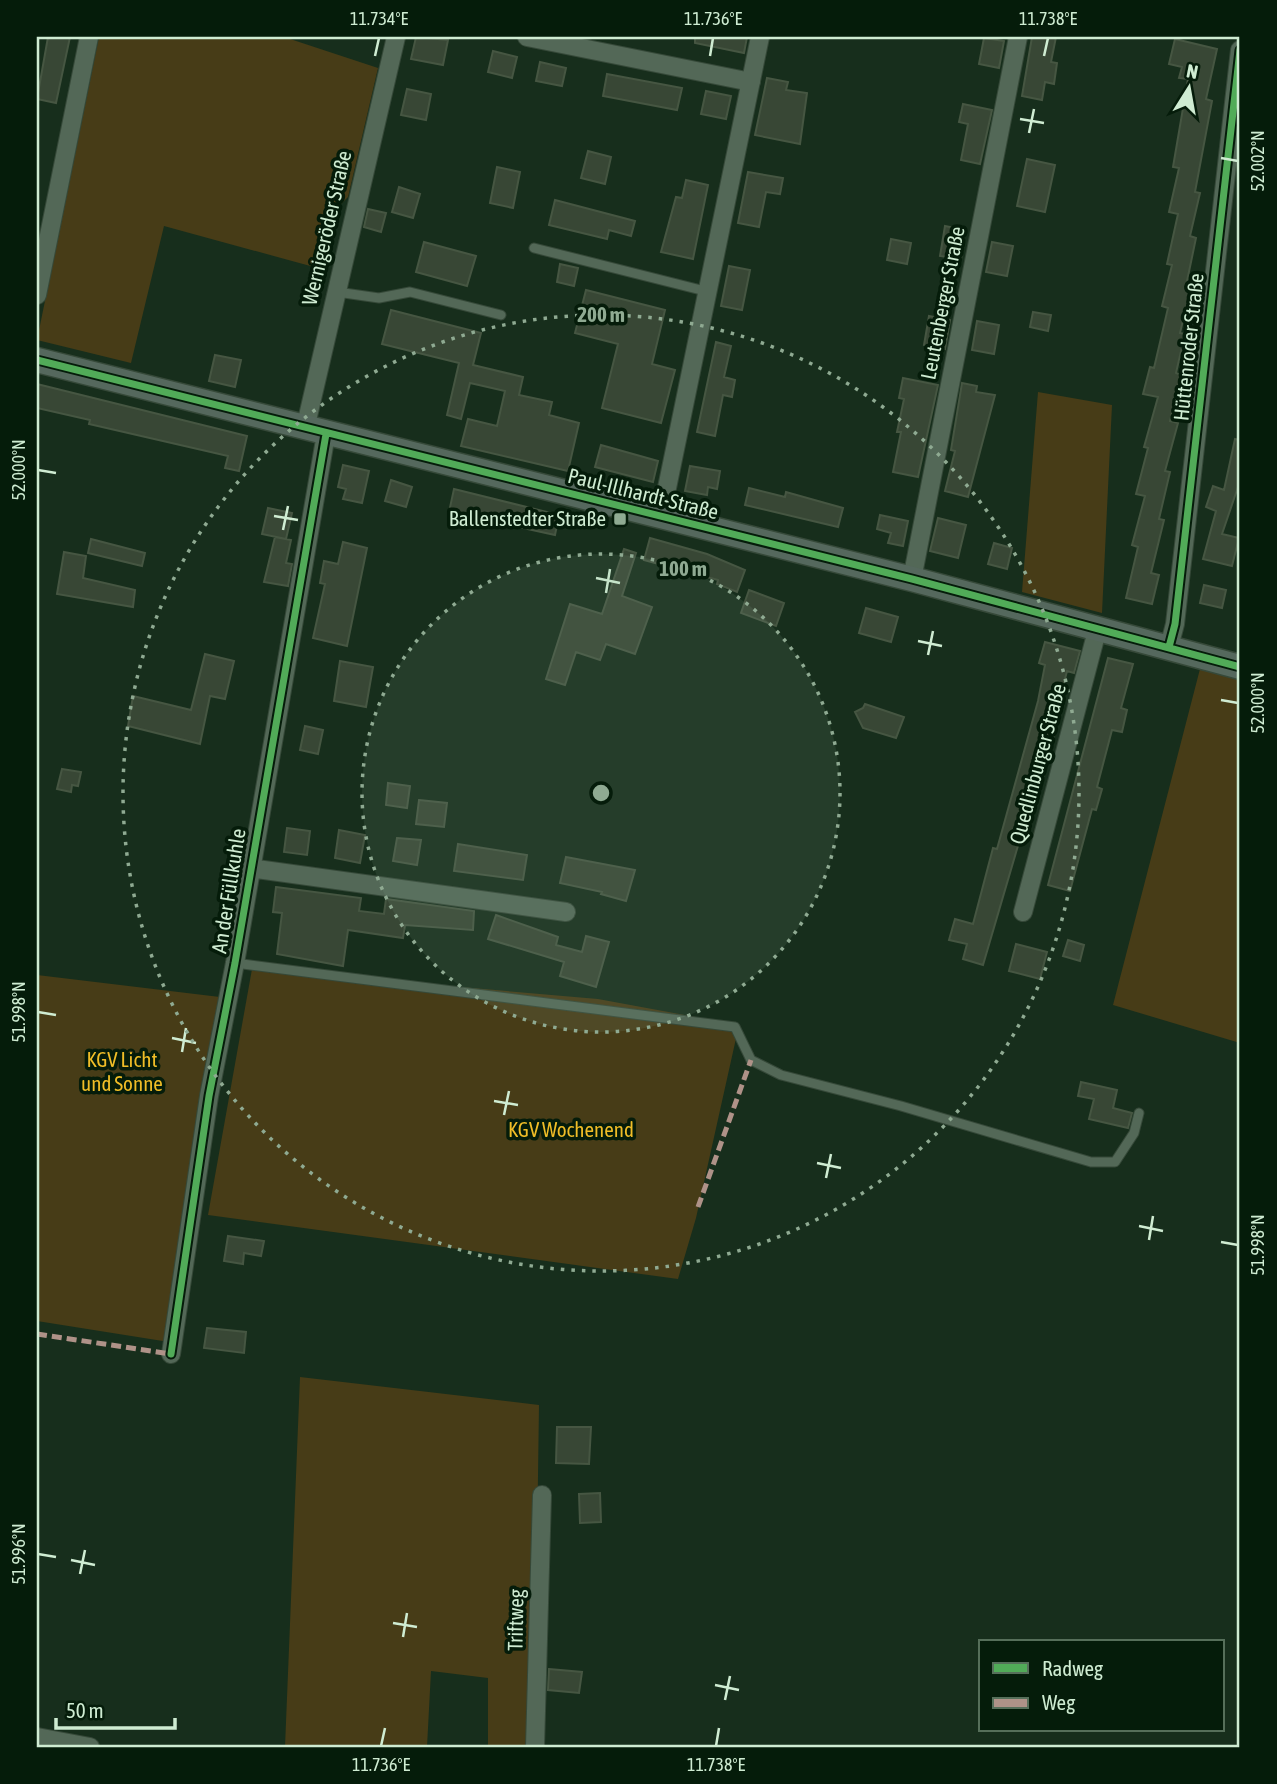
<svg xmlns="http://www.w3.org/2000/svg" width="1277" height="1784" font-family="'Asap Condensed',sans-serif">
<style>
.green{fill:#473c17}
.building{fill:#384735;stroke:#465642;stroke-width:2}
.lines{fill:none;stroke-linecap:round;stroke-linejoin:round}
.lane-casing{stroke:#364939;stroke-width:11}
.street-casing{stroke:#364939;stroke-width:20}
.secondary-casing{stroke:#364939;stroke-width:27}
.lane{stroke:#536857;stroke-width:9}
.street{stroke:#536857;stroke-width:18}
.secondary{stroke:#55685d;stroke-width:24}
.quiet{stroke:#af9288;stroke-width:5;stroke-dasharray:10 5;stroke-linecap:butt}
.cycleway-casing{stroke:#051c0a;stroke-width:11}
.cycleway{stroke:#51ab58;stroke-width:7}
.ticks{fill:none;stroke:#cfecd2;stroke-width:2.5}
.ring{fill:none;stroke:#8faa92;stroke-width:3.5;stroke-dasharray:3.5 7}
.poi-dot{fill:#8faa92;stroke:#051c0a;stroke-width:2.5}
.labels{text-anchor:middle;stroke-width:7;stroke-linejoin:round;paint-order:stroke}
.street-label{font-size:21px;fill:#cfecd2;stroke:#051c0a}
.poi-label{font-size:21px;fill:#cfecd2;stroke:#051c0a;text-anchor:end}
.park-label{font-size:21px;fill:#f0bd27;stroke:#051c0a}
.centre{fill:#8faa92;stroke:#051c0a;stroke-width:3.5}
.ring-label{font-size:21px;text-anchor:middle;font-weight:bold;fill:#8faa92;stroke:#051c0a;stroke-width:7;stroke-linejoin:round;paint-order:stroke}
.neatline{fill:none;stroke:#cfecd2;stroke-width:2.5}
.ticks-label{font-size:18px;text-anchor:middle;fill:#cfecd2}
</style>
<rect width="100%" height="100%" fill="#172e1c"/>
<path class="green" d="M99,37H284L378,68L348,197L340,205L325,270L164,226L131,363L37,340Z
M1038,392L1112,405L1102,613L1022,592Z
M1201,665L1240,676V1043L1113,1005Z
M252,969L598,999L739,1025L696,1218L678,1279L208,1215Z
M37,975L220,997L169,1342L37,1321Z
M300,1377L539,1405L536,1619L530,1747H488V1678L431,1671L427,1747H285Z"/>
<path class="building" d="M48,37H70L56,103L37,99Z
M416,37L448,40L443,65L411,59Z
M695,37H747L744,53L695,43Z
M1032,37H1056L1051,62L1057,63L1054,84L1045,82L1042,100L1022,96Z
M984,38L1004,41L999,68L979,64Z
M1175,39L1217,49L1206,99L1212,101L1195,192L1200,193L1190,236L1196,238L1186,286L1191,287L1180,333L1185,334L1176,373L1181,375L1170,421L1178,423L1165,471L1170,472L1159,519L1164,520L1151,573L1159,575L1152,604L1126,598L1138,547L1132,545L1145,496L1136,494L1148,448L1144,447L1158,397L1143,394L1150,367L1154,368L1168,308L1162,306L1172,265L1167,264L1178,214L1169,212L1179,168L1173,167L1188,79L1179,78L1182,67L1169,64Z
M493,51L517,57L512,78L488,72Z
M540,62L566,68L562,86L536,81Z
M607,74L682,88L677,110L603,96Z
M767,78L788,82L786,90L807,93L800,144L755,135Z
M407,89L431,94L426,120L401,115Z
M706,91L731,96L726,119L701,114Z
M963,104L992,110L980,164L961,160L968,124L959,122Z
M588,151L611,157L605,184L581,178Z
M1027,159L1055,165L1045,212L1017,206Z
M497,167L520,172L513,208L490,203Z
M748,172L783,178L780,194L766,192L759,227L738,223Z
M686,180L708,185L693,259L661,252L676,197L682,198Z
M399,187L420,194L413,218L392,212Z
M555,200L635,221L631,236L609,230L607,239L549,225Z
M368,209L386,213L381,232L364,227Z
M945,226L965,230L961,259L940,256Z
M891,239L911,243L907,264L887,260Z
M424,242L476,256L467,286L416,272Z
M992,242L1013,246L1007,276L986,272Z
M560,264L578,268L574,286L557,282Z
M729,266L750,270L742,310L721,306Z
M586,290L665,310L652,364L675,370L661,423L602,408L618,344L575,333Z
M391,310L481,333L473,365L523,377L519,395L552,402L549,415L579,423L568,471L461,446L468,419L497,426L505,391L470,383L461,419L447,415L459,363L382,344Z
M1033,312L1051,315L1048,331L1030,327Z
M929,316L950,320L945,349L924,345Z
M977,321L999,325L994,354L972,350Z
M716,342L731,346L724,377L735,380L732,397L723,395L715,436L697,432Z
M215,355L241,360L235,387L209,381Z
M903,378L938,385L918,477L893,472L901,432H897L904,399L899,398Z
M962,383L977,386L976,392L995,395L968,497L945,491L955,451L951,450Z
M37,384L247,436L239,471L225,468L228,456L89,424L90,420L37,408Z
M1235,439L1240,440V481L1222,534L1239,538L1232,566L1203,559L1216,511L1206,507L1213,486L1224,490Z
M601,445L658,461L653,482L595,467Z
M343,465L369,471L362,503L343,499L346,489L338,487Z
M690,466L720,471L717,489L708,487L707,495L685,491Z
M391,480L412,487L406,507L385,501Z
M749,488L785,497L786,492L843,508L838,527L745,505Z
M454,489L559,515L555,535L449,512Z
M268,508L292,513L286,539L262,534Z
M880,515L908,521L903,546L888,543L891,533L877,529Z
M938,518L966,525L958,558L930,551Z
M275,537L291,540L286,563L292,564L288,586L264,582Z
M650,538L707,554L745,570L737,592L717,584L718,580L644,560Z
M91,539L145,553L142,566L88,553Z
M343,542L367,548L347,646L313,638L325,584L320,583L324,561L338,564Z
M994,543L1012,548L1007,569L988,564Z
M624,549L636,553L622,596L652,607L635,654L606,644L600,660L576,652L565,685L546,679L570,604L602,614Z
M64,552L86,556L83,578L135,590L133,607L57,594Z
M1204,585L1226,590L1222,608L1200,603Z
M749,590L784,603L776,626L741,613Z
M866,608L898,617L891,642L859,633Z
M1045,642L1080,651L1074,673L1067,671L1053,726L1056,727L1050,751L1028,833L1022,832L983,965L963,959L967,944L949,940L955,919L973,924L993,848L997,849L1038,701L1045,665L1039,663Z
M205,654L234,661L225,699L210,696L200,744L128,726L133,696L191,710Z
M1108,658L1133,664L1121,708L1127,710L1122,732L1112,730L1097,787L1102,789L1096,810L1092,809L1070,891L1048,885Z
M340,661L373,667L366,707L334,701Z
M865,704L904,717L896,738L863,728L855,712L863,708Z
M305,726L323,730L318,754L300,750Z
M62,769L81,772L78,786L72,785L71,792L57,789Z
M388,783L410,786L407,808L386,805Z
M419,800L447,803L444,827L416,824Z
M287,828L310,831L307,855L284,852Z
M339,830L365,835L360,863L335,858Z
M397,838L421,840L417,865L393,861Z
M458,844L527,855L523,880L454,871Z
M566,857L635,870L626,901L601,894L602,892L560,883Z
M276,887L361,898L359,911L384,914L386,899L474,911L473,930L405,925L403,938L348,930L343,966L277,954L282,913L273,912Z
M496,915L558,937L556,945L582,952L586,936L609,942L596,987L560,976L564,962L488,939Z
M1068,940L1084,945L1080,961L1063,956Z
M1016,944L1047,952L1040,979L1009,971Z
M1081,1082L1117,1090L1113,1108L1132,1113L1128,1128L1089,1119L1094,1099L1078,1096Z
M228,1236L264,1241L261,1256L244,1253L243,1264L224,1261Z
M207,1328L246,1332L244,1353L204,1348Z
M557,1427H591L589,1464L556,1463Z
M600,1493L601,1522L580,1523L579,1494Z
M549,1669L582,1672L579,1693L548,1690Z"/>
<g class="lines">
<defs>
<path id="lane" d="M534,248L709,292
M337,292L379,298L410,292L501,315
M235,963L735,1027L751,1060L781,1075L901,1106L1091,1162H1115L1134,1133L1139,1113"/>
<path id="street" d="M527,37L751,82
M37,295L89,37
M305,429L396,37
M661,517L760,37
M912,579L1018,37
M1169,647L1175,624L1240,50
M250,868L566,912
M1023,912L1098,627
M171,1354L209,1096L235,963L326,434
M37,1737L90,1747
M535,1747L542,1495"/>
<path id="secondary" d="M37,360L912,579L1240,667"/>
</defs>
<use href="#lane" class="lane-casing"/>
<use href="#street" class="street-casing"/>
<use href="#secondary" class="secondary-casing"/>
<use href="#lane" class="lane"/>
<use href="#street" class="street"/>
<use href="#secondary" class="secondary"/>
<path class="quiet" d="M698,1207L751,1060
M37,1334L171,1354"/>
<defs>
<path id="cycleway" d="M37,360L912,579L1240,667
M1169,647L1175,624L1240,50
M171,1354L209,1096L235,963L326,434"/>
</defs>
<use href="#cycleway" class="cycleway-casing"/>
<use href="#cycleway" class="cycleway"/>
</g>
<path class="ticks" d="M375,56L379,38M710,56L713,38M1044,56L1048,38M1020,119L1044,123M1029,133L1034,109M1221,158L1238,161M38,470L56,473M274,516L298,520M283,530L288,506M596,578L620,583M606,593L610,569M918,641L942,646M928,655L933,631M1221,700L1238,703M38,1012L56,1015M172,1038L196,1043M182,1052L186,1028M494,1101L518,1105M504,1115L509,1091M817,1163L841,1168M826,1178L831,1154M1139,1226L1163,1231M1149,1240L1153,1216M1221,1242L1238,1245M38,1554L56,1557M71,1560L95,1565M80,1574L85,1550M393,1623L417,1627M403,1637L407,1613M715,1685L739,1690M725,1700L730,1676M381,1746L385,1728M716,1746L719,1728"/>
<circle cx="601" cy="793" r="239" fill="#8faa92" fill-opacity=".12"/>
<g class="ring">
<circle cx="601" cy="793" r="239"/>
<circle cx="601" cy="793" r="478"/>
</g>
<rect class="poi-dot" x="613" y="512" width="14" height="14" rx="3.5"/>
<g class="labels">
<g class="street-label">
<text transform="translate(327 228) rotate(-77)" y="7">Wernigeröder Straße</text>
<text transform="translate(943 303) rotate(-79)" y="7">Leutenberger Straße</text>
<text transform="translate(1189 347) rotate(-84)" y="7">Hüttenroder Straße</text>
<text transform="translate(643 494) rotate(14)" y="7">Paul-Illhardt-Straße</text>
<text transform="translate(1038 764) rotate(-75)" y="7">Quedlinburger Straße</text>
<text transform="translate(229 891) rotate(-81)" y="7">An der Füllkuhle</text>
<text transform="translate(516 1620) rotate(-89)" y="7">Triftweg</text>
</g>
<g class="poi-label">
<text x="606" y="526">Ballenstedter Straße</text>
</g>
<g class="park-label">
<text x="122" y="1067">KGV Licht<tspan x="122" dy="24">und Sonne</tspan></text>
<text x="571" y="1137">KGV Wochenend</text>
</g>
</g>
<circle cx="601" cy="793" r="10" class="centre"/>
<g class="ring-label">
<text x="601" y="322">200 m</text>
<text x="683" y="576">100 m</text>
</g>
<rect width="1277" height="1784" fill="none" stroke="#051c0a" stroke-width="77"/>
<rect x="979" y="1640" width="245" height="91" fill="#051c0a" stroke="#566f5a" stroke-width="2"/>
<rect x="993" y="1663" width="35" height="10" fill="#51ab58" stroke="#566f5a" stroke-width="2"/>
<text x="1042" y="1676" font-size="21" fill="#cfecd2">Radweg</text>
<rect x="993" y="1698" width="35" height="10" fill="#af9288" stroke="#566f5a" stroke-width="2"/>
<text x="1042" y="1710" font-size="21" fill="#cfecd2">Weg</text>
<g transform="translate(1189 88) rotate(11)" stroke="#051c0a" stroke-width="5" paint-order="stroke">
<path d="M0-5L12 26L0 18L-12 26Z" fill="#cfecd2"/>
<text y="-10" font-size="19" font-weight="bold" text-anchor="middle" fill="#cfecd2">N</text>
</g>
<path d="M56 1718v10h119v-10" fill="none" stroke="#cfecd2" stroke-width="3.5"/>
<text x="66" y="1718" font-size="21" fill="#cfecd2" stroke="#051c0a" stroke-width="5" paint-order="stroke">50 m</text>
<rect x="38" y="38" width="1200" height="1708" class="neatline"/>
<g class="ticks-label">
<text x="379" y="25">11.734°E</text>
<text x="713" y="25">11.736°E</text>
<text x="1048" y="25">11.738°E</text>
<text transform="translate(1258 161) rotate(-90)" y="6">52.002°N</text>
<text transform="translate(19 470) rotate(-90)" y="6">52.000°N</text>
<text transform="translate(1258 703) rotate(-90)" y="6">52.000°N</text>
<text transform="translate(19 1012) rotate(-90)" y="6">51.998°N</text>
<text transform="translate(1258 1245) rotate(-90)" y="6">51.998°N</text>
<text transform="translate(19 1554) rotate(-90)" y="6">51.996°N</text>
<text x="381" y="1771">11.736°E</text>
<text x="716" y="1771">11.738°E</text>
</g>
</svg>
